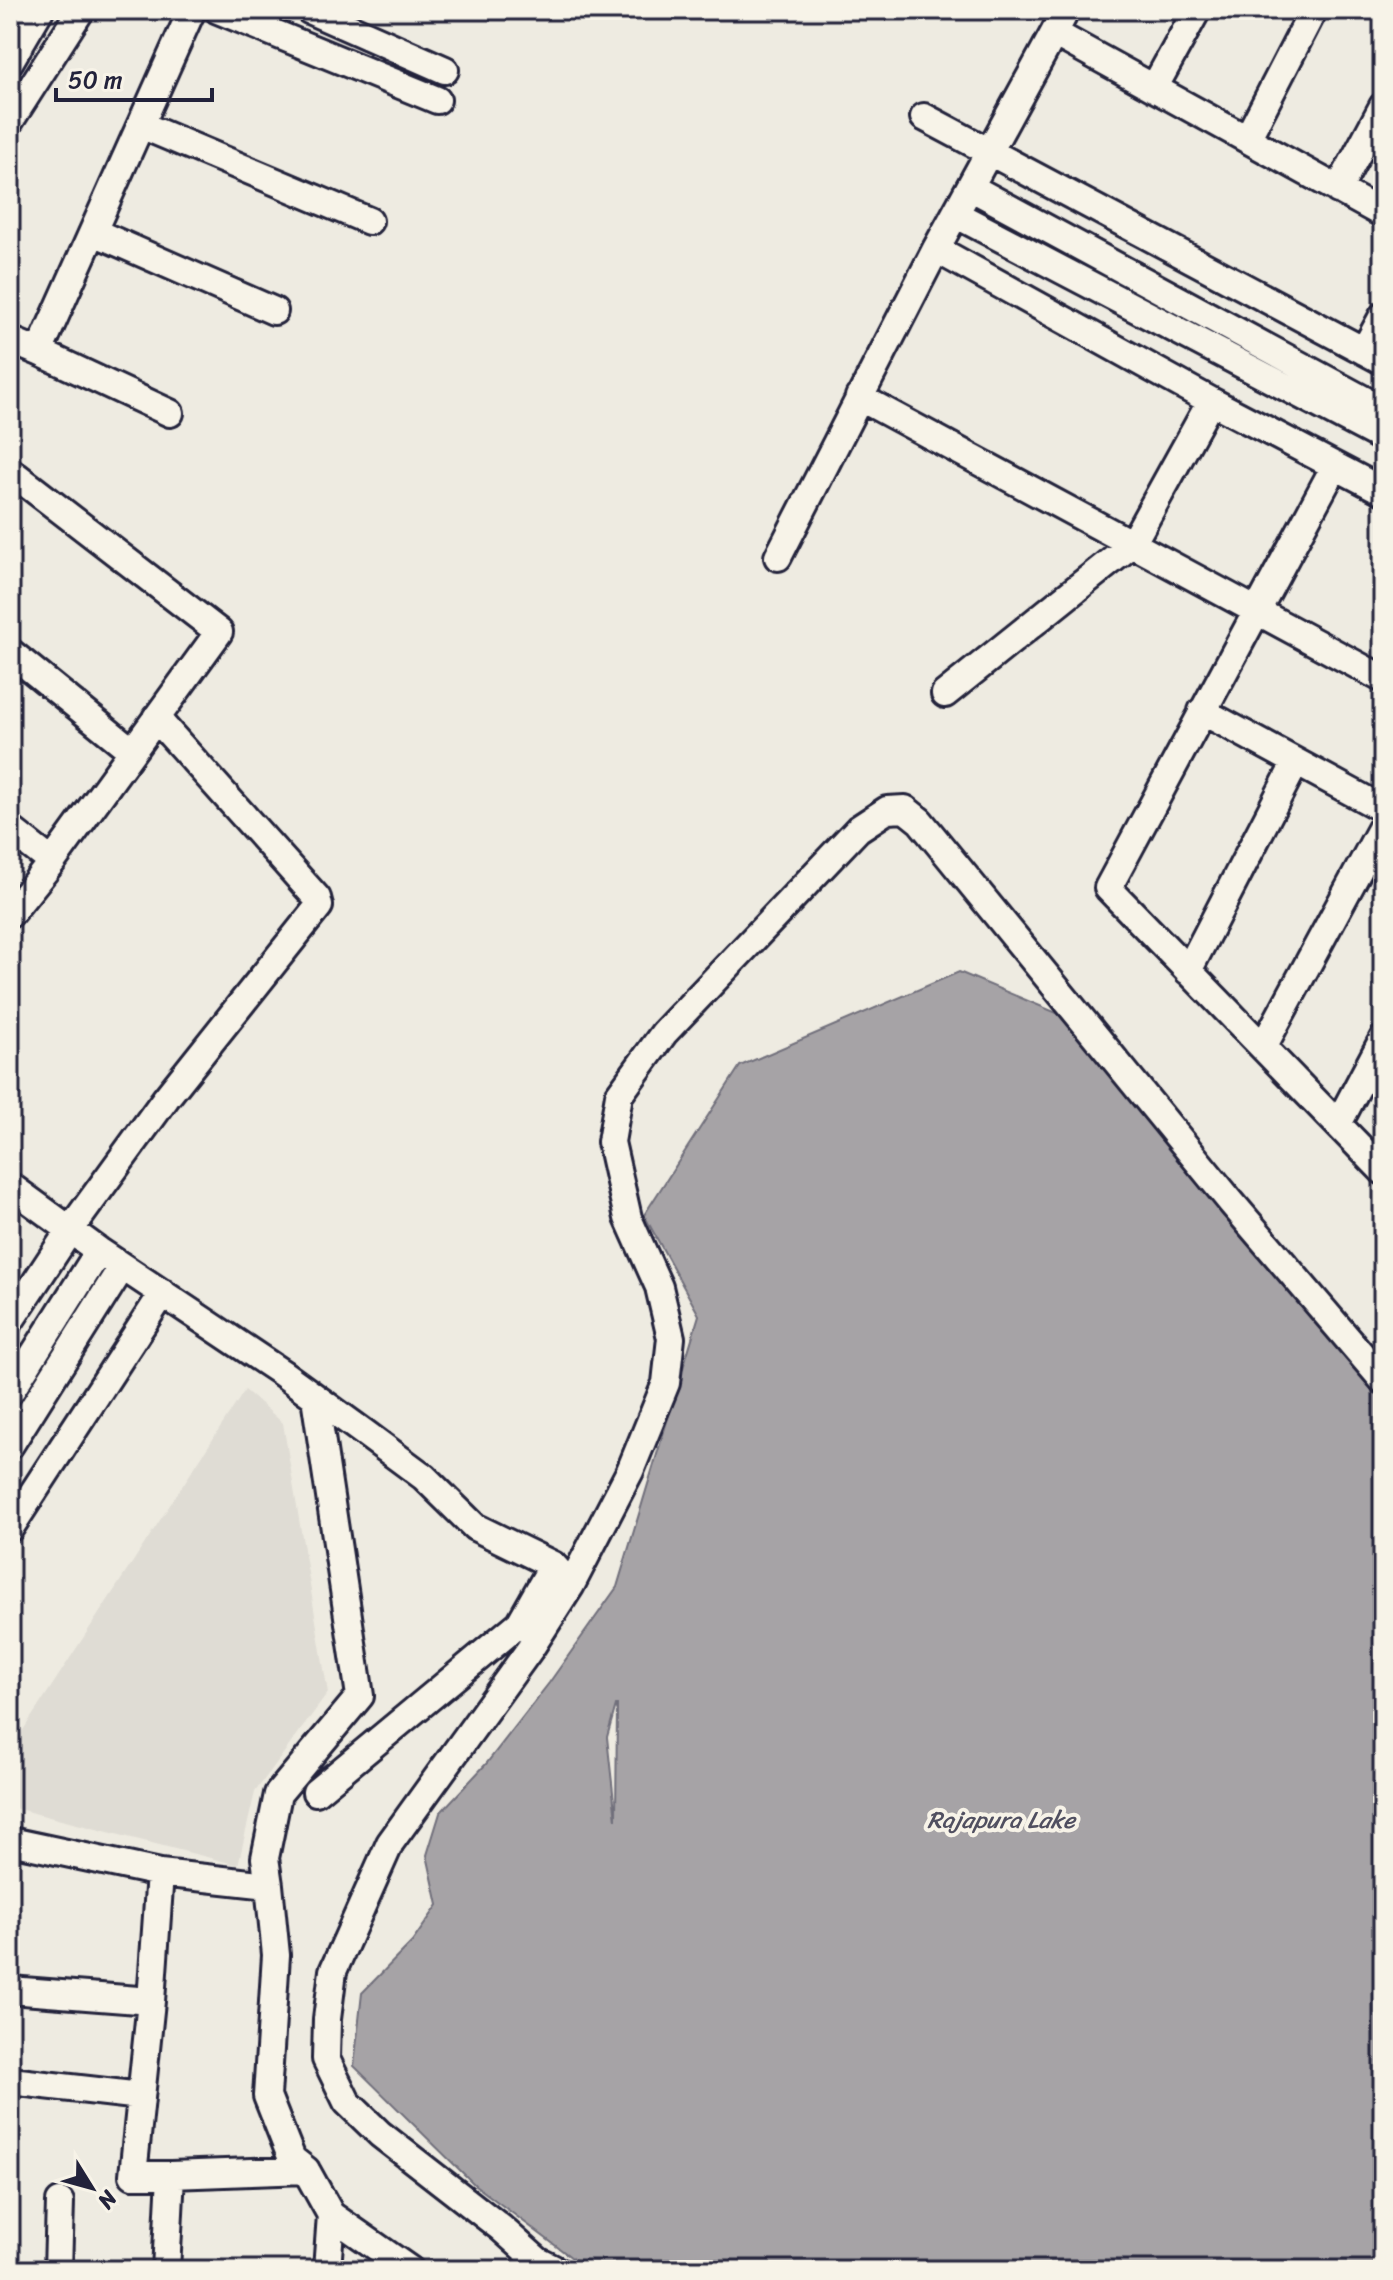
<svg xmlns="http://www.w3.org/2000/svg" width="1393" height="2280" font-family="Sriracha,sans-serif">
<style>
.built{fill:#dfdcd4}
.water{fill:#a6a3a6;stroke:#716f7b;stroke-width:2;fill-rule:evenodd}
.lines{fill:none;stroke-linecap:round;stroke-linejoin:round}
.minor-casing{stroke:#22223b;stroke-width:32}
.minor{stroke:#f7f3e8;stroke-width:26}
.labels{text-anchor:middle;stroke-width:8;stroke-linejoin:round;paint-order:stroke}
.water-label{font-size:24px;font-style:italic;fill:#504f60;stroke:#f7f3e8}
</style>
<rect width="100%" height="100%" fill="#eeebe1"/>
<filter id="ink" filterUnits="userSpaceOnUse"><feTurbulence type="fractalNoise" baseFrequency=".0125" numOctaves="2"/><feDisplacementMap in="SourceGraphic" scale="16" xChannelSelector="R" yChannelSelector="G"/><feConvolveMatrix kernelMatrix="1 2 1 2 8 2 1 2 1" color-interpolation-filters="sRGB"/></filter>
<g filter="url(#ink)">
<path class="built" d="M245,1390L283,1423L328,1693L255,1792L238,1865L10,1807V1750Z"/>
<path class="water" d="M959,972L1102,1032L1383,1369V2270H588L475,2185L354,2066L362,1993L412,1942L438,1905L427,1855L440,1813L486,1764L549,1683L617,1587L699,1315L644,1215L740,1066ZM616,1705H617L616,1820L607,1737Z"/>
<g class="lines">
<defs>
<path id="minor" d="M218,10L437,100
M309,10L445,70
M1054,33L1066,10
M10,61L40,10
M1154,88L1197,10
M924,117L1383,361
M10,121L81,10
M141,125L369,221
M1247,139L1312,13
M970,187L1383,410
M1338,190L1383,106
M955,214L1383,438
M94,232L274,311
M936,249L1054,33L1383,214
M10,340L39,352L192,10
M1364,351L1383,316
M39,352L170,413
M859,397L1383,679
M1335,466L1108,888L1383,1171
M10,471L219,632L52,862L10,914
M778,557L936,249L1211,401L1383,491
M10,652L132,751
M945,694L1132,544L1211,401
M1202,711L1383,809
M10,829L52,862
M1188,971L1296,762
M1263,1047L1383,825
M1338,1124L1383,1039
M10,1186L99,1251L282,1373L366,1434L424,1477L475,1527L553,1565L571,1585L530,1649L390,1843L333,1971L327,2019L326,2059L347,2102L380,2134L501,2228L538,2261L556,2270
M10,1321L70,1230L166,1098L319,906L317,898L156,718
M10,1392L99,1251
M10,1445L122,1267
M10,1528L163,1293
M571,1585L630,1471L666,1383L671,1338L659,1287L628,1218L611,1142L619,1095L664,1033L858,829L887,810L905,809L920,821L1231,1202L1383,1380
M316,1792L520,1623L553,1565
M10,1841L160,1873L269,1885L265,1858L278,1794L360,1696L315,1397
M269,1885L276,1955L267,2096L292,2159L306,2170L331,2215L327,2270
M10,1990L151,2001L133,2175H171L166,2270
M151,2001L160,1873
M10,2081L141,2096
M171,2175L306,2170
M331,2215L410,2270
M58,2270L60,2202"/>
</defs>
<use href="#minor" class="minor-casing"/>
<use href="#minor" class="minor"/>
</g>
</g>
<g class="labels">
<g class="water-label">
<text x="1001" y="1828">Rajapura Lake</text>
</g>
</g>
<rect width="1393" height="2280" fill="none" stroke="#f7f3e8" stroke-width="40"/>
<rect x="20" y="20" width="1353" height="2240" fill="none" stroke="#22223b" stroke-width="3" filter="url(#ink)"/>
<g transform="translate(92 2188) rotate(127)" stroke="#f7f3e8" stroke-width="6" paint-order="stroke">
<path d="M0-6L14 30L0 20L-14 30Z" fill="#22223b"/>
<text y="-12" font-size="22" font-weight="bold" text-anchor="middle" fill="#22223b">N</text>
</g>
<path d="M56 88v12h156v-12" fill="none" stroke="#22223b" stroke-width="4"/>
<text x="68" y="88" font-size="24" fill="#22223b" stroke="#f7f3e8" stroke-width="6" paint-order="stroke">50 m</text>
</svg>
